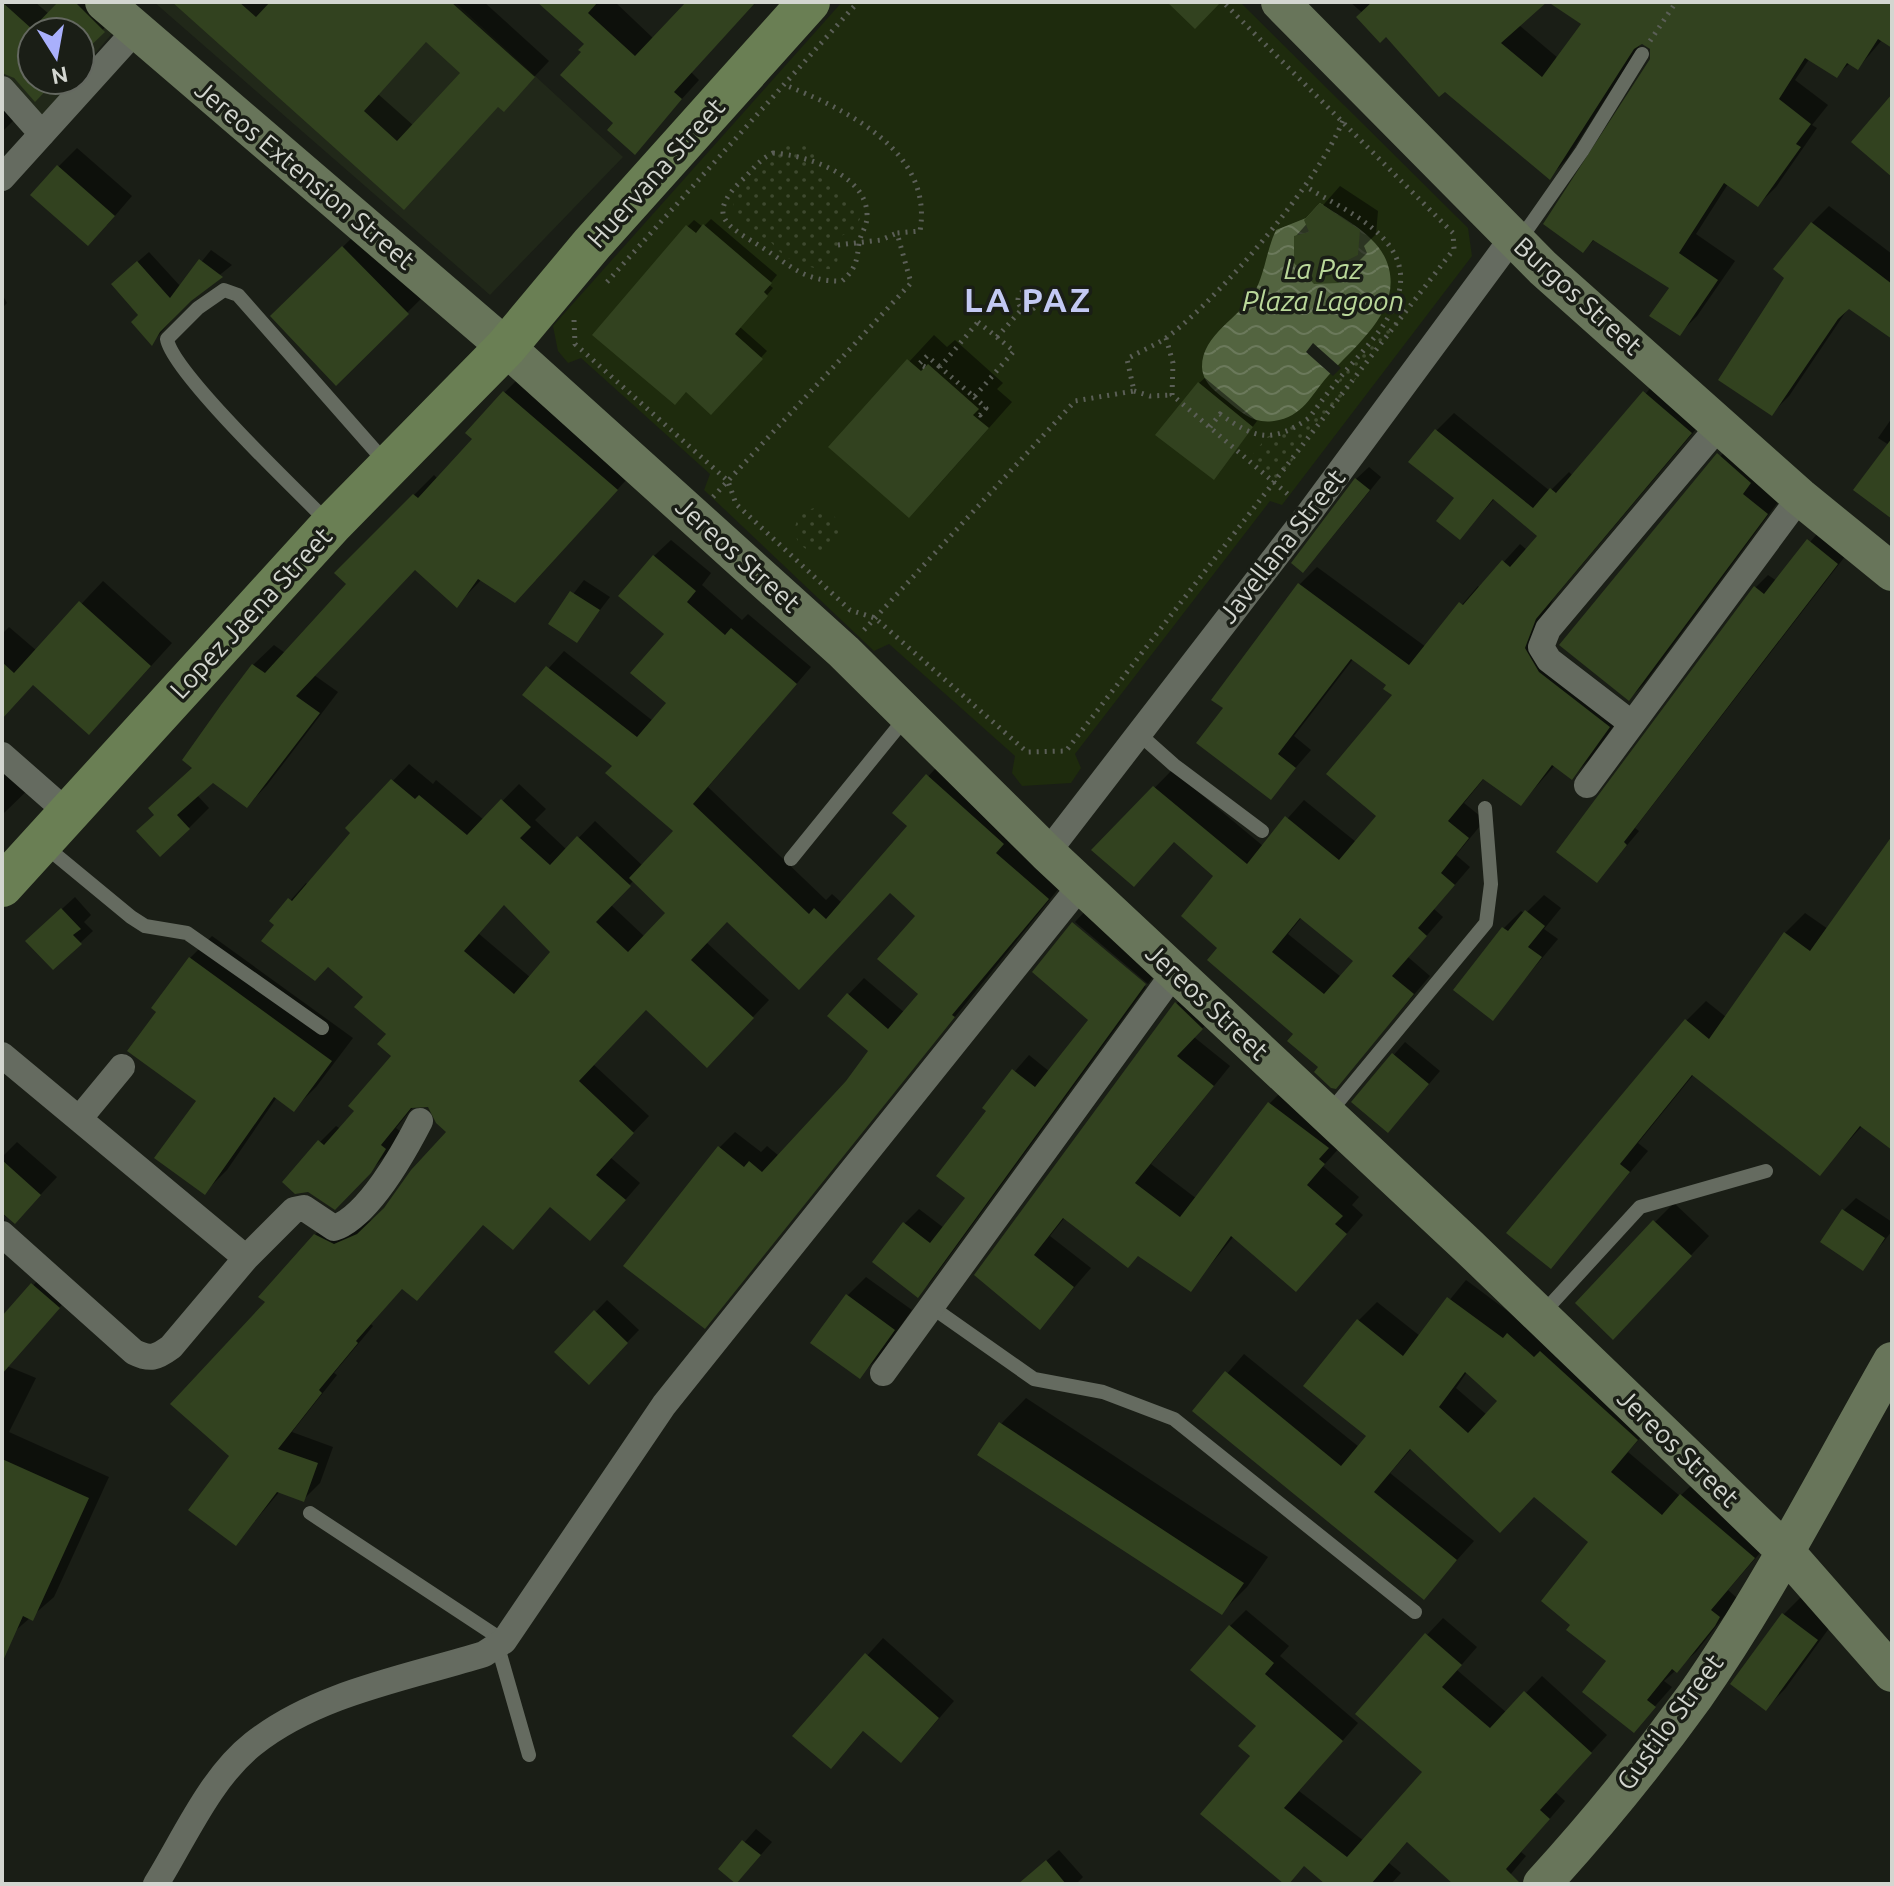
<svg xmlns="http://www.w3.org/2000/svg" width="1894" height="1886" font-family="Ubuntu,sans-serif">
<style>
.built{fill:#212819}
.green{fill:#1e2b0d}
.garden{fill:url(#garden-dots)}
.water{fill:url(#water-waves)}
.pier{fill:#1a1e16}
.shadow{fill:#0007;fill-rule:evenodd}
.building{fill:#32421f;fill-rule:evenodd}
.lines{fill:none;stroke-linecap:round;stroke-linejoin:round}
.path{stroke:#5b5f57;stroke-width:5;stroke-dasharray:2 6;stroke-linecap:butt}
.lane{stroke:#656b60;stroke-width:14}
.street{stroke:#656b60;stroke-width:26}
.secondary{stroke:#68755a;stroke-width:38}
.primary{stroke:#6a7f54;stroke-width:42}
.labels{text-anchor:middle;stroke-width:7;stroke-linejoin:round;paint-order:stroke}
.street-label{font-size:26px;fill:#d3d6d0;stroke:#1a1e16}
.water-label{font-size:28px;font-style:italic;fill:#bad89a;stroke:#1a1e16}
.district-label{font-size:34px;font-weight:bold;letter-spacing:2px;fill:#c3c9f3;stroke:#1a1e16}
</style>
<defs>
<pattern id="garden-dots" width="8" height="8" patternUnits="userSpaceOnUse" patternTransform="scale(2)"><rect width="8" height="8" fill="#1e2b0d"/><path d="M2 2h.1M6 6h.1" fill="none" stroke="#3e492f" stroke-width="1.8" stroke-linecap="round"/></pattern>
<pattern id="water-waves" width="16" height="10" patternUnits="userSpaceOnUse" patternTransform="scale(2)"><rect width="16" height="10" fill="#536440"/><path d="M0 5q4-4 8 0t8 0" fill="none" stroke="#6b795b"/></pattern>
</defs>
<rect width="100%" height="100%" fill="#1a1e16"/>
<path class="built" d="M2,2H88L116,29L80,71V32H32V80H73L37,122L2,84Z
M154,2H455L623,157L490,295Z"/>
<path class="green" d="M842,2H1240L1468,228L1472,256L1282,505L1270,501L1075,754L1081,768L1071,783L1022,786L1012,773L1015,756L889,644L874,651L704,490L710,474L581,358L568,363L558,351L553,326Z"/>
<path class="garden" d="M788,143H804L814,150V170C833,183 854,195 860,219L853,230L839,237L837,267C824,274 791,263 780,252C775,247 772,242 766,239C751,231 742,230 732,214L735,197C754,180 766,158 788,143Z
M1391,315L1399,323L1275,483L1248,460L1267,437L1309,418Z
M795 530a22 22 0 1 1 44 0a22 22 0 1 1-44 0Z"/>
<path class="water" d="M1320,203C1344,219 1382,237 1389,269C1400,313 1353,347 1328,376C1311,395 1303,417 1274,421C1253,424 1242,413 1226,400C1215,391 1203,383 1202,367C1202,334 1240,318 1254,293C1265,274 1266,251 1276,230L1306,218Z"/>
<path class="pier" d="M1313,343L1341,368L1333,376L1306,352Z"/>
<path class="shadow" d="M2,2H35L49,14L61,2H107L118,14L80,53V32H32V80H54L35,99L8,72L2,75Z
M177,2H484L549,61L519,93L499,105L404,208ZM427,40L463,72L414,126L378,94Z
M540,2H615L654,39L689,2H756L691,72L699,80L634,152L616,123L584,52L587,44Z
M1350,2H1544L1519,25L1558,58L1584,23L1552,2H1892V46L1882,40L1858,68L1850,63L1837,75L1810,58L1795,80L1828,105L1812,125L1817,128L1776,187L1758,205L1728,184L1696,234L1735,261L1697,316L1679,334L1672,287L1595,239L1583,251L1653,60L1650,44L1642,42L1567,159L1550,177Z
M2,77L27,107L2,132Z
M77,148L132,196L107,225L58,167Z
M1340,186L1378,211L1376,234L1364,246L1367,253L1348,272L1296,236Z
M1829,206L1892,254V337L1849,307L1789,396L1772,413L1787,278L1812,223Z
M711,219L777,275L769,285L773,288L740,327L767,351L711,412L686,390L595,335L688,226L694,220L703,227Z
M368,222L433,287L336,383L273,316Z
M211,250L232,265L190,299L152,343L125,273L149,252L181,287Z
M2,294L7,303L2,308Z
M934,335L947,347L955,340L1003,383L997,389L1012,402L934,490L831,446Z
M525,372L636,469L536,580L482,579L457,605L416,568L314,675L338,692L267,785L247,806L213,781L197,795L209,808L189,828L156,814L194,766L184,759L253,665L274,645L285,653L349,584L336,573L434,475L438,479L474,439L504,393Z
M1662,375L1708,415L1553,599L1543,622L1556,655L1626,709L1589,760L1572,777L1555,765L1521,804L1485,777L1464,803L1485,820L1456,855L1470,867L1434,909L1443,917L1408,957L1430,976L1336,1086L1296,1033L1220,947L1216,875L1175,840L1094,850L1172,770L1263,846L1304,800L1356,842L1378,816L1395,695L1389,685L1354,658L1294,736L1311,750L1270,797L1225,708L1214,699L1300,584L1317,567L1426,647L1478,586L1480,588L1520,544L1527,550L1539,536L1495,498L1460,538L1457,498L1436,431L1454,413L1550,491L1569,472L1573,476ZM1302,917L1355,961L1341,977L1288,934Z
M1205,378L1257,421L1219,472L1199,383Z
M1892,418V516L1889,445L1878,438Z
M1734,440L1781,498L1644,684L1629,699L1562,645Z
M1369,467L1381,477L1315,558L1356,479Z
M1822,528L1850,550L1635,828L1639,831L1597,881L1755,588L1768,575L1777,581Z
M671,540L711,573L702,585L742,620L748,614L811,667L708,787L826,900L832,894L842,903L910,826L895,813L944,759L1064,882L705,1326L719,1148L735,1132L761,1152L767,1146L779,1156L848,1082L871,1051L848,995L864,978L905,1013L921,994L917,916L890,891L815,971L728,919L706,942L769,1000L723,1049L646,1008L593,1064L649,1116L610,1157L640,1183L606,1222L552,1205L484,1223L403,1287L371,1324L373,1326L334,1373L337,1375L292,1432L333,1447L320,1483L304,1499L280,1491L236,1544L232,1456L267,1302L315,1235L331,1218L351,1229L376,1218L449,1132L429,1105L414,1106L396,1128L401,1132L387,1154L335,1207L320,1142L336,1126L341,1129L357,1111L394,1056L389,1033L365,997L272,921L306,883L308,885L353,832L348,828L409,764L433,784L436,780L484,820L519,784L546,809L535,820L567,850L595,821L643,866L676,831L615,765L525,695L564,651L653,721L669,703L667,634L654,556ZM634,880L668,912L645,937L611,905ZM505,903L553,952L531,978L478,933Z
M584,580L610,597L577,640L551,623Z
M103,581L172,643L111,710L34,683L2,717V634L9,627L37,651Z
M2,751L37,781L2,815Z
M1892,840V1148L1862,1126L1820,1173L1694,1074L1638,1143L1648,1151L1551,1266L1686,1021L1706,1001L1726,1017L1785,933L1805,913L1828,929Z
M1544,895L1561,908L1544,929L1558,939L1492,1018L1455,989L1504,928L1521,911L1525,914Z
M75,897L91,915L84,922L93,931L80,943L40,929Z
M1088,908L1159,968L1148,984L1075,922Z
M1072,925L1146,987L932,1280L918,1295L904,1224L919,1209L944,1228L968,1198L989,1111L984,1107L1029,1055L1050,1072L1090,1020Z
M212,936L353,1038L316,1087L294,1109L277,1097L227,1170L204,1193L199,1101L159,1011L190,958Z
M1194,986L1220,1010L1194,1037L1230,1066L1151,1164L1197,1199L1270,1103L1288,1085L1342,1145L1323,1166L1359,1197L1352,1205L1363,1215L1314,1271L1234,1236L1190,1290L1140,1254L1128,1266L1065,1217L1050,1236L1091,1268L1040,1327L977,1275L1176,1004Z
M1405,1042L1440,1071L1400,1118L1354,1101Z
M17,1142L57,1177L15,1222L3,1215L6,1226L2,1231V1157Z
M1856,1198L1892,1222V1231L1863,1268L1843,1211Z
M1674,1203L1709,1236L1632,1318L1655,1222Z
M51,1266L77,1288L7,1366L36,1378L9,1432L109,1477L54,1597L15,1631L2,1625V1319Z
M866,1277L912,1310L878,1358L859,1376L847,1296Z
M1466,1280L1655,1421L1628,1452L1680,1496L1700,1477L1772,1539L1728,1590L1737,1598L1733,1605L1696,1652L1664,1681L1672,1687L1634,1730L1609,1661L1591,1542L1534,1495L1412,1448L1390,1473L1474,1541L1424,1597L1195,1411L1244,1354L1359,1447L1369,1435L1358,1321L1377,1302L1420,1336ZM1467,1372L1500,1401L1487,1415L1456,1388Z
M607,1300L639,1330L589,1382L557,1352Z
M1026,1398L1268,1557L1247,1587L1222,1612L1001,1424Z
M1802,1596L1835,1620L1785,1689L1766,1708L1784,1614Z
M1246,1610L1289,1646L1280,1656L1358,1723L1299,1791L1364,1841L1425,1772L1427,1635L1443,1618L1477,1647L1457,1670L1507,1713L1542,1676L1607,1735L1555,1792L1565,1801L1521,1852L1526,1856L1505,1881L1508,1884H1456L1408,1841L1389,1863L1401,1873L1391,1884H1328L1252,1756L1259,1725L1230,1626Z
M883,1638L954,1701L917,1744L901,1760L864,1730L847,1750L795,1736Z
M756,1829L772,1842L737,1882L721,1869Z
M1059,1850L1083,1877L1076,1884H1019Z"/>
<path class="building" d="M2,2L32,29L58,2H75L105,32L80,56V32H32V80H56L35,102L14,78L2,73Z
M172,2H239L256,17L270,2H451L535,77L504,112L498,107L404,210ZM426,42L460,73L397,141L364,111Z
M537,2H598L588,13L635,56L686,2H756L674,92L682,99L635,155L607,130L613,123L560,75L581,52L578,50L584,44Z
M1167,2H1221L1195,29Z
M1372,2H1547L1501,43L1542,77L1581,24L1548,2H1892V48L1878,39L1858,70L1847,63L1837,78L1805,58L1779,99L1811,124L1796,144L1801,147L1758,207L1724,183L1679,253L1718,280L1680,336L1649,316L1669,288L1593,240L1583,253L1543,224L1650,59V49L1642,44L1634,49L1550,180L1445,92L1439,97L1386,37L1380,43L1356,17Z
M1892,94V177L1851,142Z
M57,165L115,216L88,246L30,195Z
M1320,203L1360,230L1358,255L1344,262L1349,274L1338,283L1314,284L1294,263V236L1309,232L1304,220Z
M1811,222L1892,284V339L1849,309L1838,319L1772,416L1718,380L1784,278L1773,269Z
M703,224L772,283L764,292L768,296L735,334L763,359L711,415L686,392L675,405L592,335L686,225L696,233Z
M342,246L409,314L336,386L270,316Z
M199,259L223,277L191,301L160,332L152,346L131,322L138,315L111,284L137,261L170,298Z
M907,359L921,371L928,364L979,409L973,415L989,428L909,518L828,447Z
M1198,382L1253,427L1214,480L1155,435Z
M503,391L618,490L515,603L478,579L457,608L415,570L296,696L320,713L247,808L213,783L177,815L190,829L160,857L136,831L154,815L148,808L192,768L182,760L221,705L252,664L265,673L346,584L334,573L413,494L418,498L472,439L465,433Z
M1643,391L1692,433L1536,619L1525,648L1539,672L1610,727L1572,780L1552,765L1521,806L1483,779L1448,821L1469,838L1441,873L1455,885L1418,928L1427,936L1392,976L1414,994L1336,1089L1331,1088L1314,1072L1318,1067L1287,1041L1293,1034L1207,960L1217,948L1181,916L1213,876L1174,842L1134,887L1091,850L1153,786L1247,864L1285,816L1339,860L1376,816L1326,774L1392,695L1383,689L1386,685L1351,659L1278,754L1296,768L1271,800L1196,743L1223,708L1211,700L1298,583L1409,665L1459,602L1463,605L1502,560L1510,567L1537,536L1493,499L1460,540L1436,521L1454,498L1408,462L1435,429L1533,508L1550,488L1556,493ZM1300,918L1353,961L1324,994L1272,952Z
M1892,438V519L1853,490Z
M1717,453L1751,483L1743,494L1768,514L1629,701L1559,645Z
M1355,478L1370,490L1303,573L1291,563Z
M1807,539L1838,564L1624,842L1627,845L1597,883L1556,852L1754,586L1764,594Z
M653,555L696,591L687,602L725,635L731,628L797,684L693,804L809,914L814,908L826,919L907,826L892,813L926,774L1004,844L996,853L1049,899L952,1015L955,1017L705,1329L623,1266L718,1146L744,1167L749,1161L762,1172L846,1081L868,1051L827,1016L847,993L888,1029L918,994L877,959L915,916L890,893L799,990L727,922L691,960L754,1018L707,1068L646,1010L579,1081L634,1133L596,1175L626,1200L590,1241L550,1207L513,1250L483,1225L417,1301L402,1289L356,1341L358,1343L319,1390L322,1393L278,1449L318,1463L304,1502L277,1492L236,1546L188,1510L229,1456L170,1404L265,1302L258,1297L314,1234L334,1244L357,1234L384,1208L411,1170L446,1132L436,1123L428,1107L411,1108L381,1145L386,1149L371,1173L335,1210L308,1192L295,1194L282,1182L318,1140L324,1145L354,1111L348,1106L391,1056L377,1044L386,1034L354,1007L363,997L328,967L315,981L261,941L274,925L269,921L288,898L292,901L350,833L345,828L391,779L415,799L419,795L467,835L501,799L531,827L520,838L550,865L577,836L631,886L596,922L628,952L665,913L629,878L673,831L605,773L612,766L522,695L546,666L637,737L666,703L630,673L664,634L618,596ZM504,905L550,952L514,994L464,951Z
M570,591L600,610L577,643L548,624Z
M79,601L151,666L89,735L33,685L2,719V662L14,673Z
M1892,836V1150L1860,1126L1820,1176L1692,1075L1620,1164L1630,1172L1551,1269L1506,1233L1685,1019L1709,1039L1784,932L1810,951Z
M61,908L81,929L73,935L82,944L53,970L25,941Z
M1525,910L1545,926L1528,947L1542,957L1493,1021L1453,990L1502,927L1508,931Z
M1072,922L1146,984L918,1298L872,1262L903,1222L930,1243L965,1198L936,1176L986,1111L982,1108L1012,1069L1035,1087L1088,1020L1032,972Z
M189,957L332,1061L294,1112L274,1097L205,1195L154,1158L196,1101L127,1051L156,1012L151,1008Z
M1175,1002L1203,1029L1177,1056L1214,1086L1135,1183L1180,1217L1268,1102L1329,1148L1319,1159L1325,1164L1307,1185L1343,1216L1335,1224L1347,1234L1296,1292L1231,1236L1191,1292L1138,1256L1128,1268L1063,1218L1034,1255L1074,1287L1040,1330L974,1275Z
M1392,1053L1429,1084L1388,1133L1351,1102Z
M2,1160L41,1195L15,1224L2,1213Z
M1842,1209L1885,1238L1863,1271L1820,1242Z
M1653,1220L1692,1256L1613,1340L1575,1303Z
M31,1283L60,1308L2,1374V1316Z
M846,1294L895,1330L860,1379L810,1343Z
M1447,1297L1503,1338L1507,1333L1534,1357L1540,1351L1638,1440L1611,1472L1662,1515L1680,1494L1755,1558L1711,1610L1720,1617L1715,1626L1677,1673L1672,1669L1647,1700L1656,1707L1634,1733L1582,1692L1606,1661L1566,1630L1570,1625L1541,1601L1588,1542L1534,1497L1500,1533L1410,1449L1374,1492L1457,1560L1424,1600L1192,1411L1225,1371L1341,1466L1366,1436L1303,1386L1357,1319L1403,1356ZM1465,1372L1497,1401L1468,1433L1439,1407Z
M594,1310L628,1343L589,1385L554,1352Z
M999,1422L1244,1583L1222,1615L977,1455Z
M2,1459L89,1498L33,1621L23,1616L2,1663Z
M1782,1613L1818,1640L1766,1711L1730,1684Z
M1229,1625L1274,1663L1265,1674L1343,1741L1284,1808L1347,1857L1422,1772L1355,1714L1425,1633L1462,1665L1442,1687L1490,1728L1524,1691L1592,1753L1540,1810L1550,1819L1506,1869L1521,1884H1453L1407,1842L1371,1884H1325L1304,1866L1289,1884H1284L1200,1814L1250,1756L1238,1746L1256,1726L1190,1670Z
M865,1653L939,1718L901,1763L863,1731L831,1769L792,1736Z
M742,1840L761,1855L736,1884L718,1869Z
M1046,1860L1066,1884H1018Z"/>
<g class="lines">
<path class="path" d="M1650,41L1676,2
M773,153C805,155 865,174 867,213C868,226 861,232 859,243C857,260 856,269 842,281C805,282 791,266 763,248C730,227 704,218 741,181C753,170 758,160 773,153Z
M838,245L881,240L897,233
M607,282L858,2
M1018 300a10 10 0 1 1 20 0a10 10 0 1 1-20 0Z
M574,320L575,344L728,481L736,504L850,610L875,618L1027,752L1066,751L1454,249L1453,233L1223,2
M978,322L1014,351L974,397L940,367Z
M997,337L1022,309
M1166,338L1173,363L1172,395L1290,496
M925,367L919,364L927,356L940,367
M1134,391L1150,396L1172,395
M974,397L986,408L980,415L976,412
M1210,427L1220,414C1255,439 1272,444 1309,418C1320,403 1331,388 1343,374C1374,337 1430,287 1382,237C1361,215 1330,202 1305,186
M713,497L911,283L897,233L920,231C934,151 845,109 785,85
M864,630L1075,401L1134,391L1127,359C1142,350 1157,345 1170,335C1222,295 1320,180 1343,120"/>
<path class="lane" d="M1519,241L1582,151L1642,54
M328,522C298,492 172,372 167,339L198,308L224,290L238,295L386,463
M1138,733L1174,765L1262,831
M45,846L131,917L145,926L187,933L322,1028
M791,859L907,716
M1328,1114L1486,923L1491,884L1485,808
M933,1308L1034,1379L1103,1392L1174,1419L1415,1612
M1541,1315L1640,1207L1766,1171
M310,1513L504,1641
M498,1647L529,1755"/>
<path class="street" d="M2,89L42,134
M2,178L136,30
M1631,723L1549,660L1541,647L1548,629L1720,425
M2,755L68,813
M1587,785L1800,497
M1047,853L1310,512L1513,237
M2,1055L246,1258L171,1347C156,1358 150,1360 134,1352L2,1234
M79,1119L122,1067
M246,1258L294,1210L304,1208L334,1228C368,1217 404,1152 420,1121
M883,1373L1174,973
M156,1884C184,1839 210,1778 253,1744C317,1693 407,1678 484,1654L504,1641L664,1405L1081,885"/>
<path class="secondary" d="M104,2L506,347L844,652L1047,853L1467,1245L1784,1550L1892,1673
M1280,2L1543,268L1800,497L1892,572
M1542,1884C1596,1825 1648,1761 1695,1696C1769,1590 1828,1473 1892,1361"/>
<path class="primary" d="M2,886L331,525L506,347L592,244L809,2"/>
</g>
<g class="labels">
<g class="street-label">
<text transform="translate(656 173) rotate(-48)" y="9">Huervana Street</text>
<text transform="translate(305 175) rotate(40)" y="9">Jereos Extension Street</text>
<text transform="translate(1578 296) rotate(42)" y="9">Burgos Street</text>
<text transform="translate(1282 546) rotate(-52)" y="9">Javellana Street</text>
<text transform="translate(738 555) rotate(42)" y="9">Jereos Street</text>
<text transform="translate(251 613) rotate(-47)" y="9">Lopez Jaena Street</text>
<text transform="translate(1207 1002) rotate(43)" y="9">Jereos Street</text>
<text transform="translate(1678 1448) rotate(44)" y="9">Jereos Street</text>
<text transform="translate(1670 1722) rotate(-54)" y="9">Gustilo Street</text>
</g>
<g class="water-label">
<text x="1323" y="279">La Paz<tspan x="1323" dy="32">Plaza Lagoon</tspan></text>
</g>
<g class="district-label">
<text x="1028" y="312">LA PAZ</text>
</g>
</g>
<rect width="1894" height="1886" fill="none" stroke="#d3d6d0" stroke-width="8"/>
<g transform="translate(56 56) rotate(169)"><circle r="38" fill="#1a1e16" stroke="#646860" stroke-width="2"/>
<path d="M0-6L14 30L0 20L-14 30Z" fill="#a9b0fc"/>
<text y="-12" font-size="22" font-weight="bold" text-anchor="middle" fill="#d3d6d0">N</text>
</g>
</svg>
